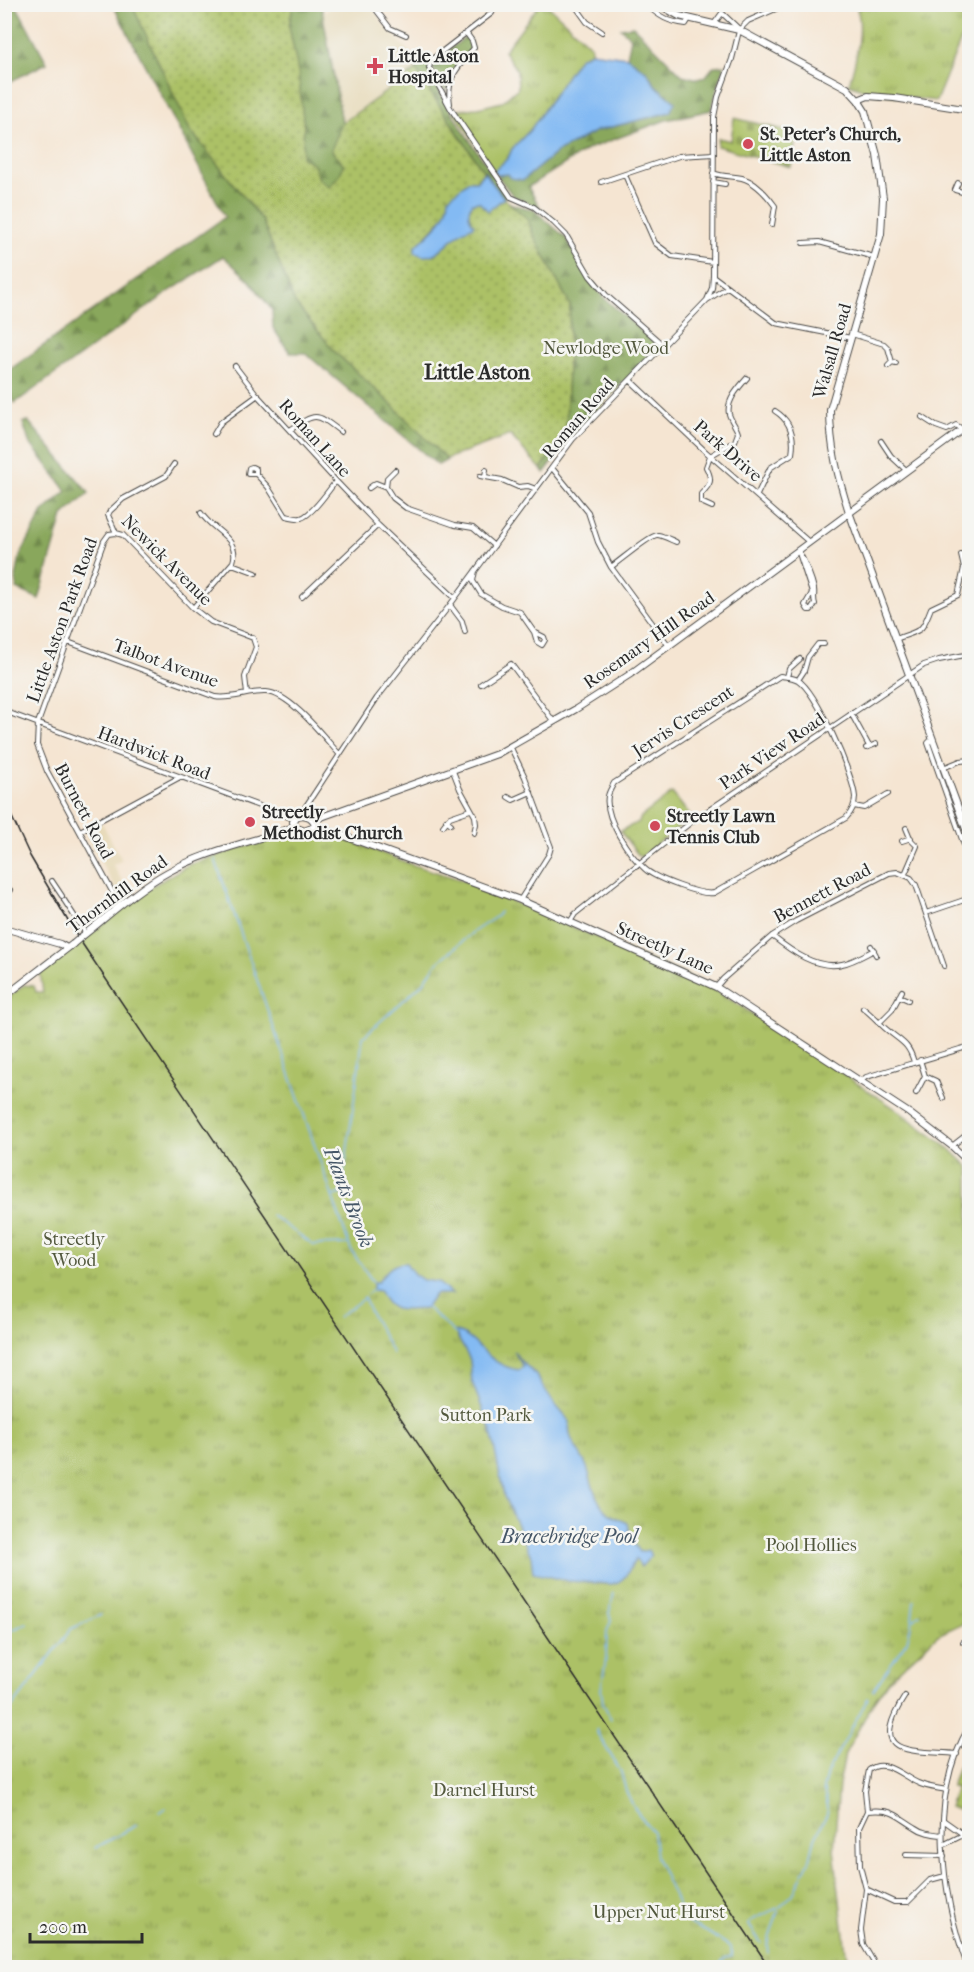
<svg xmlns="http://www.w3.org/2000/svg" width="974" height="1972" font-family="'IM FELL French Canon',serif">
<style>
.built{fill:#e7daba}
.grass{fill:url(#grass-dots);stroke:#6c7648;stroke-width:1.5}
.forest{fill:url(#forest-firs);stroke:#5a6943;stroke-width:1.5}
.cemetery{fill:url(#cemetery-stones);stroke:#6c7648;stroke-width:1.5}
.park{fill:url(#park-tufts);stroke:#6c7648;stroke-width:1.5}
.garden{fill:#acc166;stroke:#6c7648;stroke-width:1.5}
.water{fill:#83baf3;stroke:#57728f;stroke-width:1.5}
.lines{fill:none;stroke-linecap:round;stroke-linejoin:round}
.stream{stroke:#83baf3;stroke-width:1.5}
.street-casing{stroke:#494744;stroke-width:6}
.secondary-casing{stroke:#494744;stroke-width:8}
.primary-casing{stroke:#494744;stroke-width:8}
.street{stroke:#fff;stroke-width:4}
.secondary{stroke:#fff;stroke-width:6}
.primary{stroke:#fff;stroke-width:6}
.rail{stroke:#2b2b2b;stroke-width:1.5}
.secondary-bridge-casing{stroke:#494744;stroke-width:8;stroke-linecap:butt}
.secondary-bridge{stroke:#fff;stroke-width:6}
.poi-dot{fill:#d1495b;stroke:#f6f6f2;stroke-width:2}
.labels{text-anchor:middle;stroke-width:5;stroke-linejoin:round;paint-order:stroke}
.poi-label{font-size:18px;font-weight:bold;fill:#2b2b2b;stroke:#f6f6f2;text-anchor:start}
.park-label{font-size:18px;fill:#52583d;stroke:#f6f6f2}
.street-label{font-size:18px;fill:#2b2b2b;stroke:#f6f6f2}
.water-label{font-size:20px;font-style:italic;fill:#455667;stroke:#f6f6f2}
.quarter-label{font-size:21px;font-weight:bold;fill:#2b2b2b;stroke:#f6f6f2}
</style>
<defs>
<pattern id="grass-dots" width="8" height="8" patternUnits="userSpaceOnUse" patternTransform="scale(1.5)"><rect width="8" height="8" fill="#acc166"/><path d="M2 2h.1M6 6h.1" fill="none" stroke="#8c9d54" stroke-width="1.8" stroke-linecap="round"/></pattern>
<pattern id="forest-firs" width="22" height="20" patternUnits="userSpaceOnUse" patternTransform="scale(1.5)"><rect width="22" height="20" fill="#89a75b"/><path d="M5 1l3.5 6h-7zM16 11l3.5 6h-7z" fill="#70884b"/></pattern>
<pattern id="cemetery-stones" width="16" height="16" patternUnits="userSpaceOnUse" patternTransform="scale(1.5)"><rect width="16" height="16" fill="#acc166"/><path d="M2 7V4a2 2 0 0 1 4 0v3zM10 15v-3a2 2 0 0 1 4 0v3z" fill="#8c9d54"/></pattern>
<pattern id="park-tufts" width="24" height="20" patternUnits="userSpaceOnUse" patternTransform="scale(1.5)"><rect width="24" height="20" fill="#acc166"/><path d="M3 7l-1-3M5 7V3M7 7l1-3M15 17l-1-3M17 17v-4M19 17l1-3" fill="none" stroke="#8c9d54"/></pattern>
</defs>
<rect width="100%" height="100%" fill="#f6f6f2"/>
<filter id="ink" filterUnits="userSpaceOnUse"><feTurbulence type="fractalNoise" baseFrequency=".0167" numOctaves="2"/><feDisplacementMap in="SourceGraphic" scale="12" xChannelSelector="R" yChannelSelector="G"/><feConvolveMatrix kernelMatrix="1 2 1 2 8 2 1 2 1" color-interpolation-filters="sRGB"/></filter>
<filter id="wash" filterUnits="userSpaceOnUse"><feTurbulence type="fractalNoise" baseFrequency=".008" numOctaves="4" result="noise"/><feDisplacementMap in="SourceGraphic" scale="24" xChannelSelector="R" yChannelSelector="G"/><feGaussianBlur stdDeviation="1.35" result="paint"/><feColorMatrix in="noise" values="0 0 0 0 0 0 0 0 0 0 0 0 0 0 0 0 0 1.4 0 .05"/><feComposite in="paint" operator="in"/></filter>
<g filter="url(#wash)">
<rect width="100%" height="100%" fill="#f5e5d2"/>
<path class="built" d="M336,5H374V11L386,28L419,62L416,70L342,123L322,13Z
M932,5H969V20Z
M102,823L122,860L113,865L130,895L122,900L86,835L87,832Z"/>
<path class="grass" d="M113,5H321L342,123L416,70L484,172L476,181H469C460,190 455,201 447,212C438,225 427,236 415,247L442,248L464,229L469,219L468,211L472,203L479,202L484,206L500,202L504,198L528,219L533,234L570,305L566,430L541,469L510,435L446,459L426,453L305,352L226,217Z"/>
<path class="forest" d="M5,4L16,5L47,63L5,84Z
M113,5H132L190,130L262,220L295,303L335,352L390,403L447,460L438,465L305,353H290L273,328L272,310L250,281L223,256L173,289L15,403L5,386V373L225,217Z
M293,5H321L342,123L331,150L344,165L339,176L329,187L319,179L314,164L302,157L304,128L298,71L289,26Z
M633,26L682,75L698,79L706,76L714,66L725,65L711,110L666,120L588,149L528,187L541,209L513,196L497,175L508,174L523,180L557,152L596,131L670,112L674,102L655,85L647,72L627,57L631,38L621,28Z
M467,36L471,43L472,49L451,72L446,92L432,67L434,61Z
M427,57C428,87 489,167 507,195L504,198L484,172L416,70L419,62Z
M509,203L534,210L556,229L566,238L589,279L604,298L658,346L575,433L544,473L541,469L566,430L570,305L533,234L528,219Z
M28,421L89,493L63,516L39,599L17,589L16,578L20,556L43,512L67,491L29,442L23,423Z"/>
<path class="cemetery" d="M734,118L797,133L791,167L717,146L718,138L731,141Z"/>
<path class="park" d="M539,5H547L591,46V52L579,58L531,129L512,149L508,158L494,171L453,110L478,108L502,102L518,88L517,71L504,51Z
M870,5H932L969,20L936,101L872,93L849,84C855,64 864,29 857,9Z
M324,833L335,835L410,864L462,880L699,981L736,1003L896,1109L950,1149L969,1167V1620L938,1635L889,1680L874,1701L845,1754L839,1784L834,1849L846,1953L851,1967L5,1968V1000L24,985L34,986L36,992H43L40,972L154,885L188,865L259,842L295,834L305,836Z"/>
<path class="garden" d="M672,793L691,817L641,857L639,856L620,831L639,822L641,817Z
M958,1766L969,1770V1814L949,1807L956,1787L951,1786Z"/>
<path class="water" d="M591,52L627,57L647,72L655,85L675,102L670,112L596,131L557,152L523,180L511,178L508,174L497,175L494,171L508,158L512,149L531,129L579,58Z
M484,172L504,198L488,211L479,202L472,203C467,212 468,217 474,225L472,227C452,231 436,268 415,252V247C430,233 449,219 449,197L469,181H477Z
M406,1263L414,1274L423,1280L437,1282L452,1294H435L425,1309C403,1309 390,1316 380,1291L373,1290V1282H378C386,1271 392,1263 406,1263Z
M455,1332C477,1335 486,1366 519,1370L523,1367L514,1351L519,1359L535,1374L553,1402L570,1422C566,1439 579,1450 586,1465C592,1480 593,1496 604,1509C609,1515 621,1520 628,1523L631,1539L640,1552L648,1550L651,1556L641,1567L636,1559C628,1570 626,1582 611,1584L569,1581L533,1573L531,1556L504,1496L491,1431L472,1382L470,1360Z"/>
<g class="lines">
<path class="stream" d="M215,859L351,1250L373,1282
M333,1196L341,1194L363,1037L424,982L436,964L473,932L497,916L500,912
M271,1215L313,1245L348,1244
M367,1294L373,1290
M364,1297L368,1308L393,1354
M426,1307L456,1334
M338,1317L364,1298
M914,1619L920,1614
M4,1634L27,1623
M873,1690L907,1641L911,1626L914,1601
M4,1718L71,1629L101,1615
M611,1719L603,1703L601,1689L606,1659L607,1631L611,1621L609,1613L614,1593
M597,1729L596,1731L621,1772L626,1791L635,1809L653,1832L656,1857L682,1914L690,1924L707,1932L731,1947L732,1956L725,1958L716,1968
M160,1812L166,1808
M95,1848L137,1825
M761,1943L749,1925L750,1921L780,1907L793,1894L810,1859L815,1838L827,1814L828,1807L823,1788L827,1773L868,1698
M768,1953L767,1945L778,1911
M742,1968L747,1962"/>
</g>
</g>
<g filter="url(#ink)">
<g class="lines">
<defs>
<path id="street" d="M378,4L377,11L390,28L406,35
M496,4L492,13L431,60L429,68L451,109L511,197L534,207L554,223L566,235L590,276L606,295L663,345
M506,4H507
M574,4L587,22L602,32
M646,4C659,17 669,22 686,24L689,19
M714,24L722,13L739,29
M739,30L748,21L787,4
M450,104C446,77 458,67 474,48L472,41L467,34
M713,173C723,177 732,176 742,178C756,182 767,195 775,206L772,225
M625,175L655,243L672,256L713,262
M601,182L679,156L714,154
M713,182L725,184
M958,183L955,190L970,194
M803,243L819,242L874,257
M713,276L776,323L851,338
M707,300L728,287
M852,334L884,344L888,348L892,362L896,363
M235,366L258,396L336,481L378,525L455,598
M888,366L892,362
M630,380L705,451L809,542
M922,417L936,426L947,430L956,425L962,429
M290,430C317,412 316,413 341,432
M214,434L221,422L258,395
M881,441L891,456L906,470
M174,464L166,476L123,499L110,511L108,515L116,533L123,535L193,608L211,622L253,638L256,647L245,677L247,694
M552,468L588,512L598,542L611,567L669,646
M256,474H248L249,468L252,467L256,469V474L268,487L286,516C291,517 297,519 301,518C312,515 329,490 336,481
M480,476L502,480L518,487L528,486L536,489
M485,476L486,470
M386,487L387,478L395,470
M369,488L376,483L386,487L393,498L406,508L455,525L473,528L494,546
M757,495L770,468L792,454C795,436 791,421 775,411
M712,507L701,502V494C711,484 713,480 706,467L710,456L735,441L738,433C736,426 731,421 729,414C726,401 739,387 747,378
M116,533L109,534L104,541L38,723L37,745L47,771L120,906
M798,550C805,563 811,575 814,589C815,595 813,598 815,604L811,610H808L805,605L812,593Z
M232,564L256,573
M611,567C620,561 651,534 658,535C664,536 671,540 676,542
M475,571L473,581L481,594L502,606L520,612L534,632L544,637L545,640L542,645L537,642L534,632
M302,597L378,525
M450,605L462,621L465,632
M193,608L233,562C241,538 211,530 201,513
M896,639C922,629 921,634 931,608L958,595L964,568L961,555
M68,642L215,697C232,700 249,691 266,692C290,693 323,736 339,754
M780,676C786,677 792,677 798,680C817,693 853,774 855,797C855,806 852,812 846,818L714,893C701,896 655,878 645,869C629,855 604,818 608,796C609,791 612,787 614,783Z
M787,677L789,669L800,659
M798,680L804,671L808,657L818,644H824
M481,684L511,664L554,722
M4,711L294,819
M851,713L869,746
M932,739L928,743L970,862
M511,748L525,777L551,847L549,854L520,900
M866,748L876,744
M943,768L960,761L970,760
M453,771L460,789L475,816L476,824L474,833
M508,797L513,800L531,792
M854,806L864,808L888,794
M300,815L377,698L450,605L573,439L707,300L712,288L713,276L714,117L718,97L732,59L739,31
M446,820L451,824
M443,826L450,817L470,810
M80,831L180,777
M902,841L911,838
M905,874L917,846L911,840L906,828
M52,881L62,896
M64,900L86,934
M926,913L970,898
M570,922L575,914L694,820L924,665L939,660L970,654
M6,928L7,896L10,890
M772,936C791,951 817,970 842,964C853,962 864,955 874,950
M871,946L876,955
M716,987L723,979L772,936L796,921L889,873L897,872L911,878L916,885L944,966
M899,996L908,1000
M863,1008C872,1015 878,1022 886,1029C901,1042 908,1042 914,1062
M880,1022L892,1010L902,991
M925,1076L936,1081L943,1098
M861,1081L866,1077L970,1046
M916,1093L925,1076L920,1060
M952,1146L966,1135L970,1125
M963,1642L970,1643
M905,1696C866,1757 910,1750 957,1754
M867,1811C893,1809 894,1814 915,1827C923,1833 933,1834 942,1835
M943,1820L970,1839
M943,1845L963,1835
M906,1855L944,1856
M866,1889L894,1902H908L930,1880L945,1876
M877,1968L863,1944L861,1930L866,1889L860,1866L859,1828L867,1811L865,1791L869,1770C885,1757 903,1777 918,1783C926,1787 937,1788 946,1790
M968,1968C941,1895 927,1795 970,1725"/>
<path id="secondary" d="M297,816C305,814 312,816 315,824L312,828L305,831L294,827L293,822Z
M313,820L497,754L576,709L629,675L970,424
M314,827L336,833L520,900L716,987L909,1113L952,1146L970,1163
M4,928L60,944L67,948
M80,938C108,916 137,889 168,872C208,850 253,842 294,827
M4,997L73,944"/>
<path id="primary" d="M658,4L679,16L739,30L847,88L858,100L865,111L877,155L883,198L881,234L830,410C830,446 838,478 849,512L970,840
M858,100L868,96L894,98L970,110"/>
</defs>
<use href="#street" class="street-casing"/>
<use href="#secondary" class="secondary-casing"/>
<use href="#primary" class="primary-casing"/>
<use href="#street" class="street"/>
<use href="#secondary" class="secondary"/>
<use href="#primary" class="primary"/>
<path class="rail" d="M4,800L30,856L75,933L770,1968"/>
<defs>
<path id="secondary-bridge" d="M73,944L80,938"/>
</defs>
<use href="#secondary-bridge" class="secondary-bridge-casing"/>
<use href="#secondary-bridge" class="secondary-bridge"/>
</g>
</g>
<g class="poi-dot">
<path d="M372 57h6v6h6v6h-6v6h-6v-6h-6v-6h6z"/>
<circle cx="748" cy="144" r="6"/>
<circle cx="250" cy="822" r="6"/>
<circle cx="655" cy="826" r="6"/>
</g>
<g class="labels">
<g class="poi-label">
<text x="388" y="62">Little Aston<tspan x="388" dy="21">Hospital</tspan></text>
<text x="760" y="140">St. Peter's Church,<tspan x="760" dy="21">Little Aston</tspan></text>
<text x="262" y="818">Streetly<tspan x="262" dy="21">Methodist Church</tspan></text>
<text x="667" y="822">Streetly Lawn<tspan x="667" dy="21">Tennis Club</tspan></text>
</g>
<g class="park-label">
<text x="606" y="354">Newlodge Wood</text>
<text x="74" y="1245">Streetly<tspan x="74" dy="21">Wood</tspan></text>
<text x="486" y="1421">Sutton Park</text>
<text x="811" y="1551">Pool Hollies</text>
<text x="484" y="1796">Darnel Hurst</text>
<text x="659" y="1918">Upper Nut Hurst</text>
</g>
<g class="street-label">
<text transform="translate(832 351) rotate(-74)" y="6">Walsall Road</text>
<text transform="translate(578 418) rotate(-49)" y="6">Roman Road</text>
<text transform="translate(315 438) rotate(48)" y="6">Roman Lane</text>
<text transform="translate(728 451) rotate(41)" y="6">Park Drive</text>
<text transform="translate(167 560) rotate(45)" y="6">Newick Avenue</text>
<text transform="translate(62 620) rotate(-70)" y="6">Little Aston Park Road</text>
<text transform="translate(649 640) rotate(-35)" y="6">Rosemary Hill Road</text>
<text transform="translate(166 663) rotate(20)" y="6">Talbot Avenue</text>
<text transform="translate(683 721) rotate(-33)" y="6">Jervis Crescent</text>
<text transform="translate(772 751) rotate(-34)" y="6">Park View Road</text>
<text transform="translate(154 753) rotate(21)" y="6">Hardwick Road</text>
<text transform="translate(84 811) rotate(62)" y="6">Burnett Road</text>
<text transform="translate(822 893) rotate(-28)" y="6">Bennett Road</text>
<text transform="translate(117 894) rotate(-36)" y="6">Thornhill Road</text>
<text transform="translate(665 948) rotate(24)" y="6">Streetly Lane</text>
</g>
<g class="water-label">
<text transform="translate(349 1197) rotate(69)" y="7">Plants Brook</text>
<text x="569" y="1543">Bracebridge Pool</text>
</g>
<g class="quarter-label">
<text x="477" y="379">Little Aston</text>
</g>
</g>
<rect width="974" height="1972" fill="none" stroke="#f6f6f2" stroke-width="24"/>
<path d="M30 1933v9h112v-9" fill="none" stroke="#2b2b2b" stroke-width="3"/>
<text x="39" y="1933" font-size="18" fill="#2b2b2b" stroke="#f6f6f2" stroke-width="4.5" paint-order="stroke">200 m</text>
</svg>
